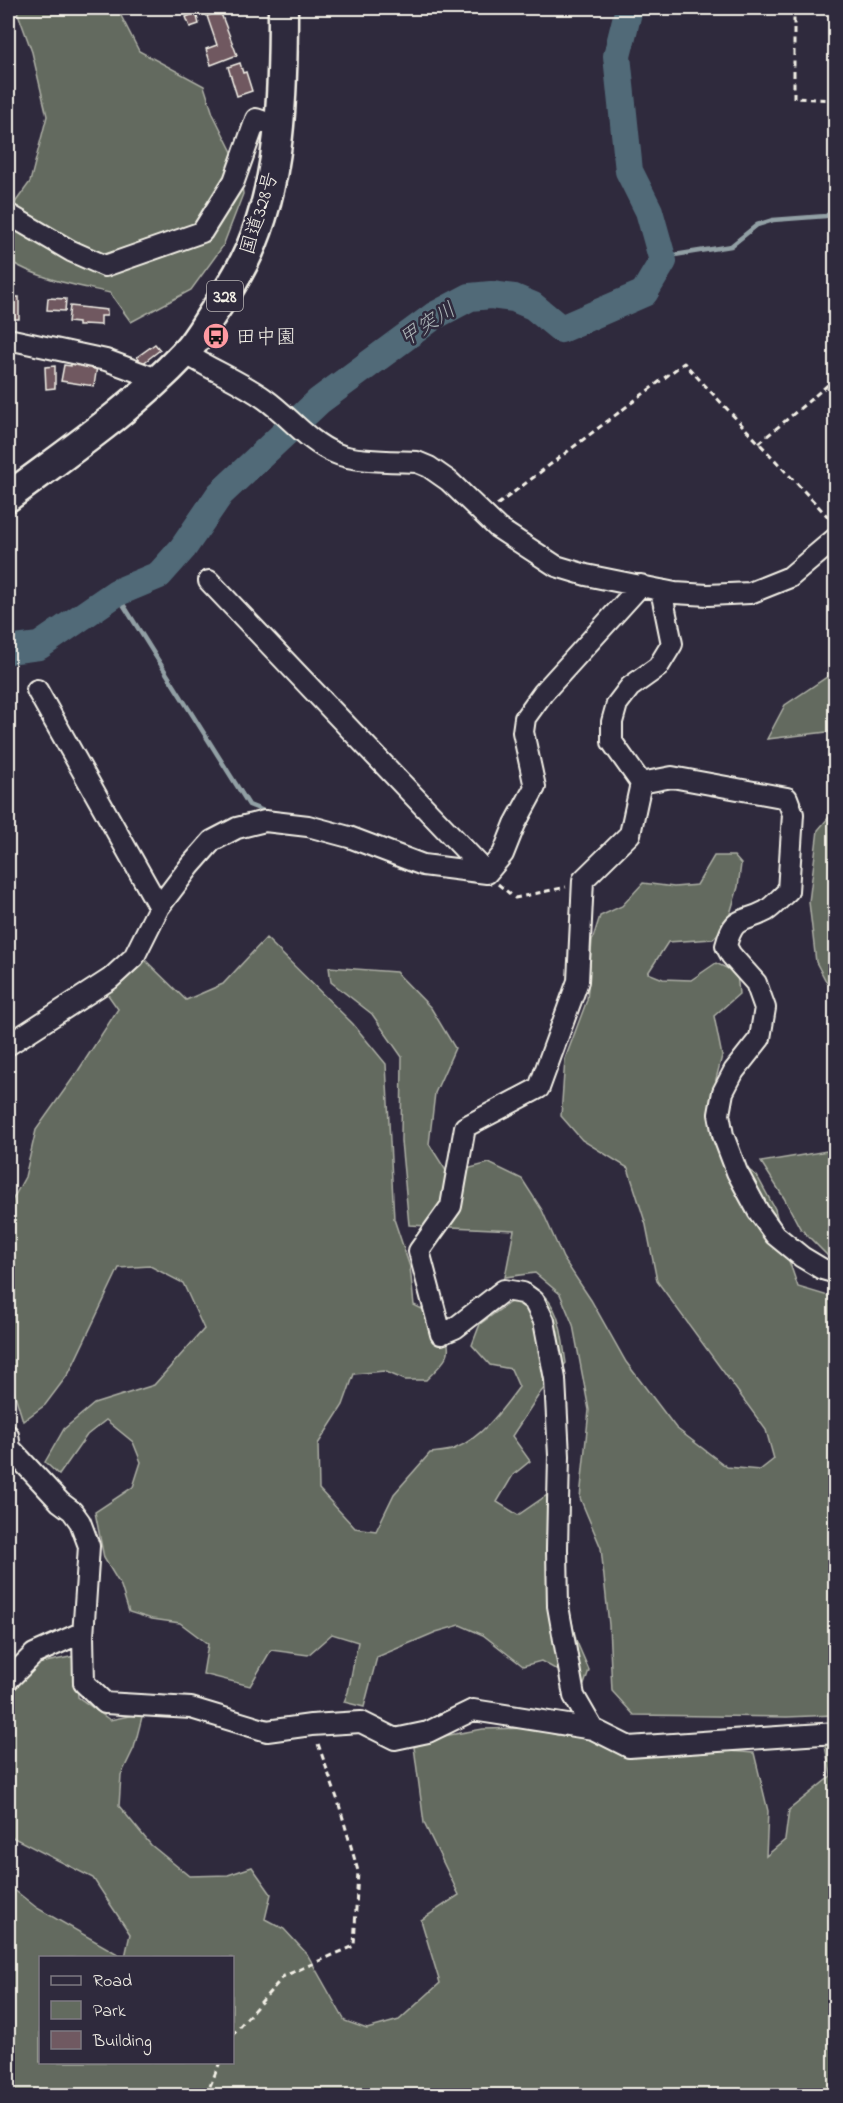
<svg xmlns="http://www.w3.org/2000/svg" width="843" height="2103" font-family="'Indie Flower','Klee One',sans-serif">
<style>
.green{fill:#636b5f;stroke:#acaea4;stroke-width:1.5}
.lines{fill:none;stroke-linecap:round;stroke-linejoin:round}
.stream{stroke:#92a0a5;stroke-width:4.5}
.river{stroke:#516a78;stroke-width:28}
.building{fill:#705961;stroke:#f4f1e8;stroke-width:1.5}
.minor-casing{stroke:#f4f1e8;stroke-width:24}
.highway-casing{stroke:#f4f1e8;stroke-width:33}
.path{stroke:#f4f1e8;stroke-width:3;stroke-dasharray:6 4.5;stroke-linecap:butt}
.minor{stroke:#2f2a3d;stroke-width:20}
.highway{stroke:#2f2a3d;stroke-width:28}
.labels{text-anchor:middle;stroke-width:5;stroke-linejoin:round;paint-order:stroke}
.shield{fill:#2f2a3d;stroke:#b9b5b5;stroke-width:1.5}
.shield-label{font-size:18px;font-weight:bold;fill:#f4f1e8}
.street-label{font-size:20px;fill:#f4f1e8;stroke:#2f2a3d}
.poi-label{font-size:20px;fill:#f4f1e8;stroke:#2f2a3d;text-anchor:start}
.water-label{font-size:21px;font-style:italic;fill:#abb4b6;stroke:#2f2a3d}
</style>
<rect width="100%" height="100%" fill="#2f2a3d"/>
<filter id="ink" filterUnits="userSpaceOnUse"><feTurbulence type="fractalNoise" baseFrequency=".0167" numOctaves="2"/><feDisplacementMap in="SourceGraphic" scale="12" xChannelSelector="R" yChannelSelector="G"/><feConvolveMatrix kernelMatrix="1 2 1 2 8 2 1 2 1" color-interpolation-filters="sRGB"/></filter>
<g filter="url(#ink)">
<path class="green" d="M16,8H117L139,51L204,86L213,114L240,168L243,194L223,246L191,290L131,322L110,293C75,285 38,279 8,260V210L9,211L30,182L47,116L32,52Z
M835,674V731L767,739L785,705L827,677Z
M835,810L836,983H827L816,962L809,902L818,830Z
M714,856H734L741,864L738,887L727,924L713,939L668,942L648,973L663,979L691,980L716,963L737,973L739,994L714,1016L722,1056L716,1079L718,1106L728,1155L757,1176L775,1209L784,1246L798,1287L835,1298L834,1715L787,1717L634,1715L612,1691L609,1625L601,1548L580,1498L589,1410L573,1325L560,1294L535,1273L505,1277L514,1230L409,1225L401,1141L402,1057L372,1014L331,982L329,967L396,972L431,1008L455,1048L435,1093L429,1144L448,1174L489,1163L522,1179L542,1210L563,1258L591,1300L626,1362L676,1428L727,1467L760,1470L774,1459L766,1430L657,1281L646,1225L628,1168L582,1140L561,1116L565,1059L587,1000L592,941L600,916L622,906L643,883L674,887L697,885Z
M266,938L353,1024L386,1064L394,1219L410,1267L414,1305L438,1317C453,1353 454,1352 426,1380H405L384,1371L354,1374L343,1405L318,1444L319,1489L355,1528L376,1531L394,1494L430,1453C437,1452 447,1452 454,1449C482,1438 502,1410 519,1387L511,1369L490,1365L472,1345L480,1324L509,1303L537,1291C561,1304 562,1338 566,1363L540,1393L512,1436L530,1461L513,1475L497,1502L518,1515L569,1480L566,1595L576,1640L589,1670L584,1685L541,1661L523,1666L483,1635L460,1625L436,1632L377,1657L364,1707L344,1702L348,1692L358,1642L332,1634L308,1655L271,1650L250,1686L203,1674L208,1644L180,1623L152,1619L129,1612L121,1586L104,1558L95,1512L133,1487L141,1462L133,1442L106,1420L87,1435L59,1475L45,1462L64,1429L94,1404L154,1385L204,1329L183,1283L150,1266L119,1268L69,1373L45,1405L23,1421L8,1372V1208L25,1177L36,1130L78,1071L118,1009L106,992L143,958L186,1000L223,984Z
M835,1144V1260L831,1259L800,1228L784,1198L761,1162L833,1150Z
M75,1656L78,1697L110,1720L143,1713L134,1748L121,1775L119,1806L151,1845L189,1876L228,1875L252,1867L271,1894L265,1919L284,1929L307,1954L345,2021L367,2029L399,2020L440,1983L421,1920L459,1895L424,1823L414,1747L438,1737L483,1729L533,1728L557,1735L619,1742L754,1753L768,1811L766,1856L785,1840L789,1810L831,1776L824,1741L835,1739V2095H8V1885L37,1908L123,1957L40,1958V2062H232V1958L125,1957L130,1934L93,1878L10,1836L8,1830V1684L31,1665Z"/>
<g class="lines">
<path class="stream" d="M662,257L731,246L757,225L773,220L826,216L836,209
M116,593L249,805L269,813"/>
<path class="river" d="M8,650L39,646L116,593L159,575L183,548L220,494L319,401L434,316L470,297L491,295L514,298L533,306L561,329L644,293L663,261L649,211L629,171L617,56L629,8"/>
</g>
<path class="building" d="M220,11L237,55L211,65L206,49L217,45L207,16Z
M196,13L199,24L190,27L186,17Z
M240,63L243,73L246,72L252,91L237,96L228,67Z
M8,297H19V319H8Z
M48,298L66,299L65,311L47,310Z
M70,306L107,310V316H101V325L83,324V326H78V323L68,322Z
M155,344L160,350L142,364L137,357Z
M71,362L97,366L94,386L61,381L64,365L71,366Z
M55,366V388L46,389L45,367Z"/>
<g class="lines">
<defs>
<path id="minor" d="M8,214L71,251L105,266L202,232L234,181L256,119L279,127
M8,339L106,360L157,379
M185,353C211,370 240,381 265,399C289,416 308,442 335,453C354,462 395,461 417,462L429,467L449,481L498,528L556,566L586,575L675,593L708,595L750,593L790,577L836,538
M209,581L487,873
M661,590L672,644L658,667L630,687L617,704L612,722V742L641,783L672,777L787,798L793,814L788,891C781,897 774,906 766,911C742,924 734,914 726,946L731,955L756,983L765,1008L760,1038L734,1071L723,1092L719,1114L723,1135L737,1172L758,1211L775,1235L802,1257L822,1269L836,1273
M37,690L159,907
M487,873L503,854L515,824L535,787L523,732L525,718L543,693L641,585
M8,1045L110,979L134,957L159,907L190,866L212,841L237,828L265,821L308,826L349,837L423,865L487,873
M8,1435L10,1448L60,1502L72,1511L80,1522L89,1546L83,1636L84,1683L105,1703L191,1708L267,1731L311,1725L361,1722L395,1739L428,1732L473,1710L593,1729L629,1747L836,1733
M8,1680L34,1654L83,1632
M593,1729L574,1696L558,1606L557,1549L559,1456L555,1379L544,1321L534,1301L523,1293L504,1290L455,1328L441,1334L419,1251L451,1206L465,1127L539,1088L578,981L583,880L630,834L641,783"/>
<path id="highway" d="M8,497C68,452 132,409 184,354C196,342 204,327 213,313C224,297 235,280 244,262C282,187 283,90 283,8"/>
</defs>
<use href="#minor" class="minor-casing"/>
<use href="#highway" class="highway-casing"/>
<path class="path" d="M794,8V98L836,100
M759,443L836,378
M497,505L684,363L832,521
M498,884L515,898L566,887
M232,2035L284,1976L354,1946L358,1871L338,1801L317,1741
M206,2096L220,2062"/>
<use href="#minor" class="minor"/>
<use href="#highway" class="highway"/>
</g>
</g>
<defs>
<symbol id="bus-disc" viewBox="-11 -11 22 22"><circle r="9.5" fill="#ff9aa2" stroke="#2f2a3d"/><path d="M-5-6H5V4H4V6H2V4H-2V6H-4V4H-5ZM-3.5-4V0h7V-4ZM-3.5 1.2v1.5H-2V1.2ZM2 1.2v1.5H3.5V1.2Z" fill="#111"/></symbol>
</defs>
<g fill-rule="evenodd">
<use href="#bus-disc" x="201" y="321" width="30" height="30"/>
</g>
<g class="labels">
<rect class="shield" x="207" y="281" width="36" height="30" rx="4.5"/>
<g class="shield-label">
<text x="225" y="302">328</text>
</g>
<g class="street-label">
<text transform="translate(258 213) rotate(-73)" y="7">国道328号</text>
</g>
<g class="poi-label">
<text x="236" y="343">田中園</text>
</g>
<g class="water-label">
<text transform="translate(427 324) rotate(-33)" y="7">甲突川</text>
</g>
</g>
<rect width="843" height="2103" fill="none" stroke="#2f2a3d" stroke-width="30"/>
<rect x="15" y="15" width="813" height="2073" fill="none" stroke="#f4f1e8" stroke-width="2" filter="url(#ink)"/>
<rect x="39" y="1956" width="195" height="108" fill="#2f2a3d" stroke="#7e7a81" stroke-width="1.5"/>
<rect x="51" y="1976" width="30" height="9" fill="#2f2a3d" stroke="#7e7a81" stroke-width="1.5"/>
<text x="93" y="1986" font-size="18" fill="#f4f1e8">Road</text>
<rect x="51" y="2001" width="30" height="18" fill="#636b5f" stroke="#7e7a81" stroke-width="1.5"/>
<text x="93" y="2016" font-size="18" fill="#f4f1e8">Park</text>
<rect x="51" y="2031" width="30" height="18" fill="#705961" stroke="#7e7a81" stroke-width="1.5"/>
<text x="93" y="2046" font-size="18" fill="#f4f1e8">Building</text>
</svg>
